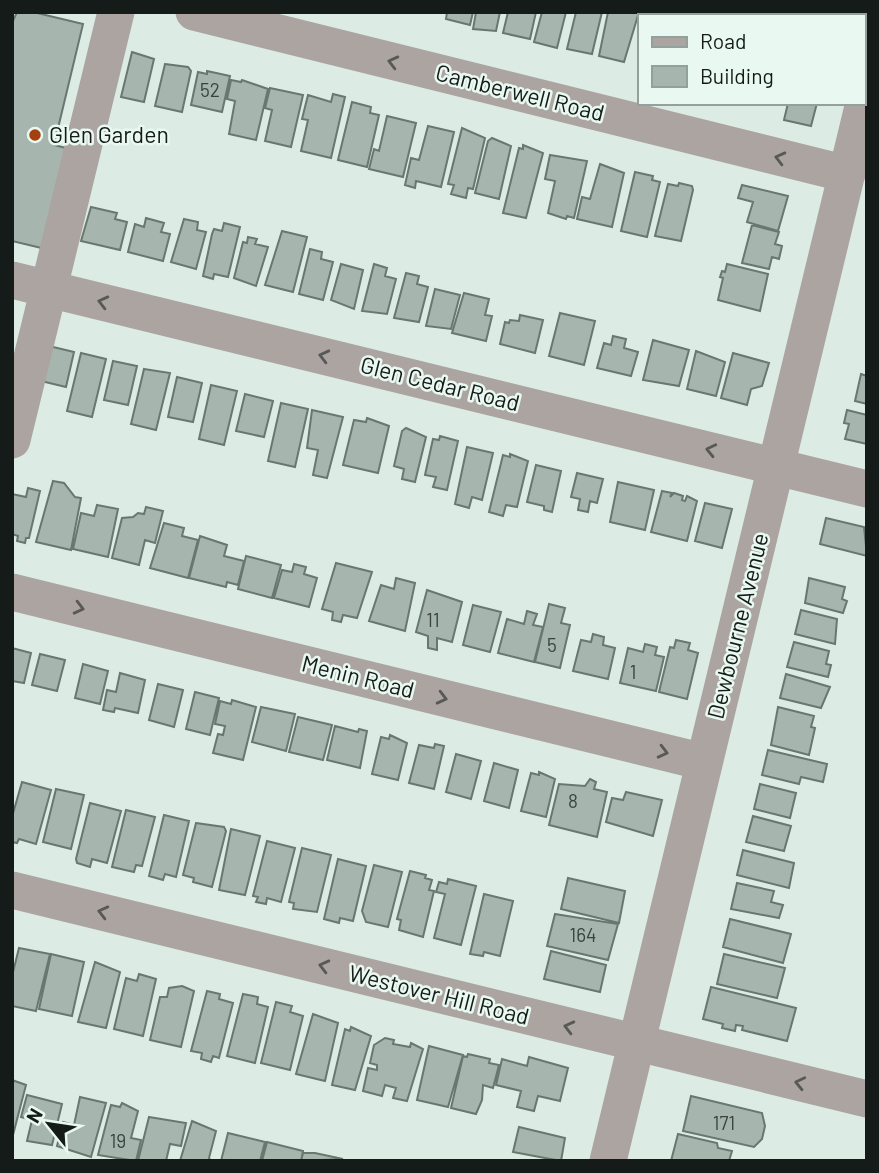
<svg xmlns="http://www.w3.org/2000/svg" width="879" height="1173" font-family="Barlow,sans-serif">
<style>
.building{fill:#a6b6ae;stroke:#687770;stroke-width:2}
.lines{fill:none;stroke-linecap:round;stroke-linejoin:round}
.minor{stroke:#aba4a1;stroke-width:37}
.oneway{stroke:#585956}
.poi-dot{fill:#a44010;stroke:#e9f9f2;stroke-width:2.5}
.labels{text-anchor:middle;stroke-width:5;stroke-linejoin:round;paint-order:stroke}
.number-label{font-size:19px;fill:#39423e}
.street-label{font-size:23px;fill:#151b18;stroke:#e9f9f2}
.poi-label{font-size:23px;fill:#151b18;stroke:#e9f9f2;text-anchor:start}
</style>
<rect width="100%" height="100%" fill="#dcece4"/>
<path class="building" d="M17,12H33L83,24L54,145L78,151L54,251L12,241V23Z
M447,12H473L470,25L446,19Z
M476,12H500L496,31L473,29Z
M508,12H536L530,39L503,33Z
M542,12H566L557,48L534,42Z
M576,12H602L592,54L567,49Z
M608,12H639L624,62L599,56Z
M791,12H839L838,16H790Z
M132,52L154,59L144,102L121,97Z
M165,64L188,67L191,71L182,112L155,106Z
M207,71L230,76L222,112L191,105L198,72L207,74Z
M231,80L241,82L242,80L268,89L256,140L229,134L235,101L227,99Z
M270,88L303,95L291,147L265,141L272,110L265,108Z
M333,94L345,97L331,158L301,151L308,120L302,119L308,95L331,102Z
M352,102L371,107L370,113L379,115L367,167L338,160Z
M788,103H817L811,126L784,120Z
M387,116L416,123L403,177L369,169L374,149L379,151Z
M428,126L454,132L441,187L416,181L415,188L405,185L411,158L419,160Z
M462,128L485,138L473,189L468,188L466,198L451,194L454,185L448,184Z
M492,138L511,146L499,199L475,193L488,141Z
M523,145L543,153L526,218L503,213L519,148L523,149Z
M550,155L587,161L574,218L567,216L566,219L548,213L555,181L545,179Z
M600,164L624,173L612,227L577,219L582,197L590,199Z
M635,172L653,176L652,180L660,182L647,237L621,231Z
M679,183L692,186L693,190L681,241L655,236L668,184L678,186Z
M742,185L788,196L778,231L747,222L753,202L738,198Z
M91,207L117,213L115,219L127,222L120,250L81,241Z
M146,218L164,223L161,232L170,234L163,261L128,252L135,224L144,227Z
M184,219L198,222L197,230L206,232L196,269L171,262Z
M224,223L240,227L228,277L214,274L213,279L203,276L212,234L214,229L222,231Z
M752,225L779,232L775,244L782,246L779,259L772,257L769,269L742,263Z
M282,231L307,237L293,292L265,285Z
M248,237L257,239L255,244L268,247L256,286L234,278L243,242L247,243Z
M310,249L322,252L321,259L333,262L323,300L299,294Z
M341,264L363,270L354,309L331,300Z
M374,264L387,268L385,276L396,279L387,314L362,311Z
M727,264L768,274L760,311L718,300L723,278L720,277L722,271L725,272Z
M406,273L419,276L417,284L428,287L419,322L394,318Z
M435,289L460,295L451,329L426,326Z
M464,293L489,299L485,315L492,316L486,341L452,333Z
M560,313L595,321L584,365L549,356Z
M520,315L543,320L535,353L500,344L505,322L509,323L510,320L519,321Z
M613,336L626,339L624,348L638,352L631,376L597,368L604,343L611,345Z
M653,340L689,350L679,386L643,380Z
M49,346L74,352L66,387L41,381Z
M696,351L725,362L716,396L687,389Z
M81,353L106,359L92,417L67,411Z
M733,353L769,363L762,386L751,389L747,405L721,398Z
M113,361L137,366L128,405L104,400Z
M144,369L170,373L156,430L131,424Z
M861,374L867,376V404L855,401Z
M177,377L202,383L193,422L168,417Z
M211,385L237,391L224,445L199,439Z
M245,394L273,401L264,437L236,431Z
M281,403L308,409L295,467L268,461Z
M312,410L343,417L327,478L313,475L318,450L307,448Z
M847,410L867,415V444L845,439L849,424L844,423Z
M367,418L389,426L378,473L343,465L354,420L366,422Z
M406,428L426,437L415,482L402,479L404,469L394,466L402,431Z
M440,436L458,441L447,490L433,487L436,477L425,475L433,439L439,440Z
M467,447L493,453L482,500L472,497L469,508L455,504Z
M510,454L528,461L517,507L506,505L503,516L489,512L503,455L510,457Z
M536,465L561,471L552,512L544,510V506L527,502Z
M577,473L603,479L597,503L590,501L588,512L578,510L580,499L571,497Z
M53,481L64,483L75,497L81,498L71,550L36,542Z
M618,482L654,490L645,530L610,522Z
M28,488L40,491L29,538H26L25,543L17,541L18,536L12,534V494L26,497Z
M662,491L672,493L670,497L674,493L683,496L682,500L685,501L687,496L697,501L687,541L651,532Z
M705,503L732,509L722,548L695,541Z
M97,505L118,509L108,557L73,549L81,513L94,516Z
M146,507L163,511L155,543L145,540L139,565L112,558L122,518L133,517L138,513L144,514Z
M826,518L864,527L867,556L820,544Z
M164,523L184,528L182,536L198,540L188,578L150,568Z
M200,536L227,545L224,556L244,561L238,585L227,582L226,587L189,578Z
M246,556L281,565L272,598L238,589Z
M336,563L372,572L357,618L343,615L341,622L332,620L333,612L322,609Z
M294,564L306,567L304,574L317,578L309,607L274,598L282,570L292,572Z
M396,578L415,583L405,631L369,621L381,585L394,589Z
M809,578L845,587L842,599L847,601L843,613L805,603Z
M427,590L462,602L452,642L437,638V650L428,648V636L416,632Z
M549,604L565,608L561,623L570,625L560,668L535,662Z
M473,605L501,612L490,652L463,645Z
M801,610L837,619L835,644L795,634Z
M527,611L537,614L533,625L543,627L534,662L498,653L507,619L524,624Z
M593,634L604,637L603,645L615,648L608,679L573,671L581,640L591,642Z
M676,640L690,643L688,650L698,653L687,699L659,692L670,647L674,648Z
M794,642L829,651L826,664L831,665L828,677L787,667Z
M645,644L657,647L655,655L664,657L656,691L620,683L628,648L643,652Z
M12,648L31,653L24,683L12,681Z
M40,654L65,660L57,691L32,685Z
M83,664L108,671L100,704L75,698Z
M120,673L145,680L138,713L115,708L114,712L103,710L107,690L116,692Z
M786,674L830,687L821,708L780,698Z
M158,684L183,690L174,727L149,720Z
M195,692L219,698L210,735L186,729Z
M232,700L256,707L243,760L213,753L218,734L223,735L225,726L215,724L220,701L231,704Z
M261,707L295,714L286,751L252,742Z
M778,707L814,716L811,727L815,728L809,755L771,745Z
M298,717L332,725L323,760L289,752Z
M335,726L358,732L359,729L367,731L360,768L327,760Z
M390,735L407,743L398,780L372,774L381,737L389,739Z
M435,744L444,746L434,789L409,783L419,745L434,748Z
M768,750L827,764L823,782L801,777L799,784L762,775Z
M456,754L481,761L471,799L446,792Z
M494,763L518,770L509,808L484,801Z
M539,772L555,779L546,817L521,811L531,773L539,775Z
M590,779L596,782L594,789L607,792L597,837L549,825L559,784L585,786Z
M22,782L51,790L36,844L19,839L17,843L12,842V817Z
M760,784L796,793L790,818L754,809Z
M56,789L84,795L71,849L43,842Z
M626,792L662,800L653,836L606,822L612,798L623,800Z
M90,803L121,811L107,863L92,859L90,867L77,863L76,859Z
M126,810L155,817L142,866L136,865L134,872L112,867Z
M164,815L189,821L176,877L165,874L163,880L149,876Z
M753,816L791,826L784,851L746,842Z
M196,823L224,827L226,831L212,887L193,882L194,878L183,875Z
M231,829L260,836L245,895L219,890Z
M267,841L295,848L281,902L267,898L266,904L256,902L258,897L253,896Z
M302,848L331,855L317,912L293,909L294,903L289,902Z
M743,850L794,863L789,888L737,875Z
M338,859L366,866L353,921L340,918L339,923L324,919Z
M374,865L402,872L388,927L366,922L362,911Z
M410,871L426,875L425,878L432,880L429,890L434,891L423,937L399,930L401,920L397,919Z
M568,878L625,891L619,923L561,909Z
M448,879L476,886L461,945L434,938L445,894L436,892L439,882L447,884Z
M737,883L774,891L771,902L783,905L779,918L731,909Z
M484,894L513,901L500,956L484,952L483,956L470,954Z
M555,914L618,924L608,960L547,946Z
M730,919L791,934L783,963L723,947Z
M19,948L50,954L36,1011L12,1006V976Z
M551,951L606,965L600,992L544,979Z
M51,954L84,962L72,1016L39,1009Z
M724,954L785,968L777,998L717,984Z
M95,962L120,972L106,1028L78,1022Z
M139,974L156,979L143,1036L114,1029L126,978L137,981Z
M182,986L194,991L181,1047L150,1040L160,997H167L169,988Z
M711,987L796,1008L787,1041L742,1030L743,1026L736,1025L735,1031L722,1028L723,1024L703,1019Z
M207,991L220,994L219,999L233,1003L219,1058L213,1056L211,1062L201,1059L202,1053L191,1051Z
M243,994L258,997L257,1004L268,1007L255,1063L227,1056Z
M276,1002L292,1006L290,1012L303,1016L290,1070L261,1063Z
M313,1014L338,1023L325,1081L296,1074Z
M351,1027L371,1036L355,1090L332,1085L345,1029L350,1031Z
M385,1038L394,1040L393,1044L410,1047L411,1043L423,1049L407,1101L393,1098L396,1088L385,1085L382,1096L363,1091L368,1068L377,1070V1065L370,1063L374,1045Z
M429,1046L463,1055L448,1107L417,1100Z
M468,1054L490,1059L489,1063L499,1065L493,1088L483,1085L482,1100L476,1114L451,1108L463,1056L467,1057Z
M529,1057L568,1068L560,1101L538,1096L534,1111L517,1107L521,1091L496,1085L502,1059L527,1066Z
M12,1080L26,1085L13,1135H12Z
M27,1095L62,1104L52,1145L27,1141L32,1120L21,1117Z
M691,1096L762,1113L765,1126L762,1139L754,1147L683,1131Z
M80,1097L106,1103L91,1157L57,1146L63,1122L74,1125Z
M122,1103L138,1111L131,1138L141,1140L136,1161L98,1155L111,1105L120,1107Z
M149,1117L186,1123L181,1146L170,1144L166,1161H138Z
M192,1121L216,1131L209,1158L211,1161H180Z
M519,1127L565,1138L561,1161L513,1152Z
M228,1133L265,1142L260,1161H221Z
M678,1134L717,1143L718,1148L732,1151L729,1161H671Z
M267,1142L303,1151L301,1161H262Z
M303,1153H315L343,1159L301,1161Z"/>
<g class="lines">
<path class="minor" d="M194,12L847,174
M12,280L867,489
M12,440L116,12
M12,592L704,762
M12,890L867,1099
M608,1161L867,90"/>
</g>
<defs><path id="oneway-chevron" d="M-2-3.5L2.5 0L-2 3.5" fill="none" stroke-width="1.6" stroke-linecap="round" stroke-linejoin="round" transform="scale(1.75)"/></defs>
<g class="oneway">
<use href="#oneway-chevron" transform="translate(393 62) rotate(-166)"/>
<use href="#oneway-chevron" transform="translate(780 158) rotate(-166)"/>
<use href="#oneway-chevron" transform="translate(103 302) rotate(-166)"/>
<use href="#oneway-chevron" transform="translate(324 356) rotate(-166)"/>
<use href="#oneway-chevron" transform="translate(711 450) rotate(-167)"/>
<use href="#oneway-chevron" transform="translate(79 608) rotate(14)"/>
<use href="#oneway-chevron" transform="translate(442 698) rotate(14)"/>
<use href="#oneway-chevron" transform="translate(663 752) rotate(14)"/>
<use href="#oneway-chevron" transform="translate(103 912) rotate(-166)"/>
<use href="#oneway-chevron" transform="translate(324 966) rotate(-166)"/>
<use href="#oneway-chevron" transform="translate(569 1027) rotate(-166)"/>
<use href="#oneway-chevron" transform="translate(800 1083) rotate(-167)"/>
</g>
<circle class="poi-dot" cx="35" cy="135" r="7"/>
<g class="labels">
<g class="number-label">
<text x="210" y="97">52</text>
<text x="433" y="627">11</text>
<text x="552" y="652">5</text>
<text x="633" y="679">1</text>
<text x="573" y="808">8</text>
<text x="583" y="942">164</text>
<text x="724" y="1130">171</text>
<text x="118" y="1148">19</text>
</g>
<g class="street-label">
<text transform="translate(520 93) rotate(14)" y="8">Camberwell Road</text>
<text transform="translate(440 384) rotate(14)" y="8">Glen Cedar Road</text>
<text transform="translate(738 626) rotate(-76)" y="8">Dewbourne Avenue</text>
<text transform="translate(358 677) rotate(14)" y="8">Menin Road</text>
<text transform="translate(439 995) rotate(14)" y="8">Westover Hill Road</text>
</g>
<g class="poi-label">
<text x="49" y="143">Glen Garden</text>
</g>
</g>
<rect width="879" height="1173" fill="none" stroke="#151b18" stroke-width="28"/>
<rect x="638" y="14" width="228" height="91" fill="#e9f9f2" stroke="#94a09b" stroke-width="2"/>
<rect x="652" y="37" width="35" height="10" fill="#aba4a1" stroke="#94a09b" stroke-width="2"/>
<text x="700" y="49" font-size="21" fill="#151b18">Road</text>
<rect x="652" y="66" width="35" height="21" fill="#a6b6ae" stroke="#94a09b" stroke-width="2"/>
<text x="700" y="84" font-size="21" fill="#151b18">Building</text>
<g transform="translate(49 1124) rotate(300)" stroke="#e9f9f2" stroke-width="5" paint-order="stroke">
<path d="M0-5L12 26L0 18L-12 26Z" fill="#151b18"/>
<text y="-10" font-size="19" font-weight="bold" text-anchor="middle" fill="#151b18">N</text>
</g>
</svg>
